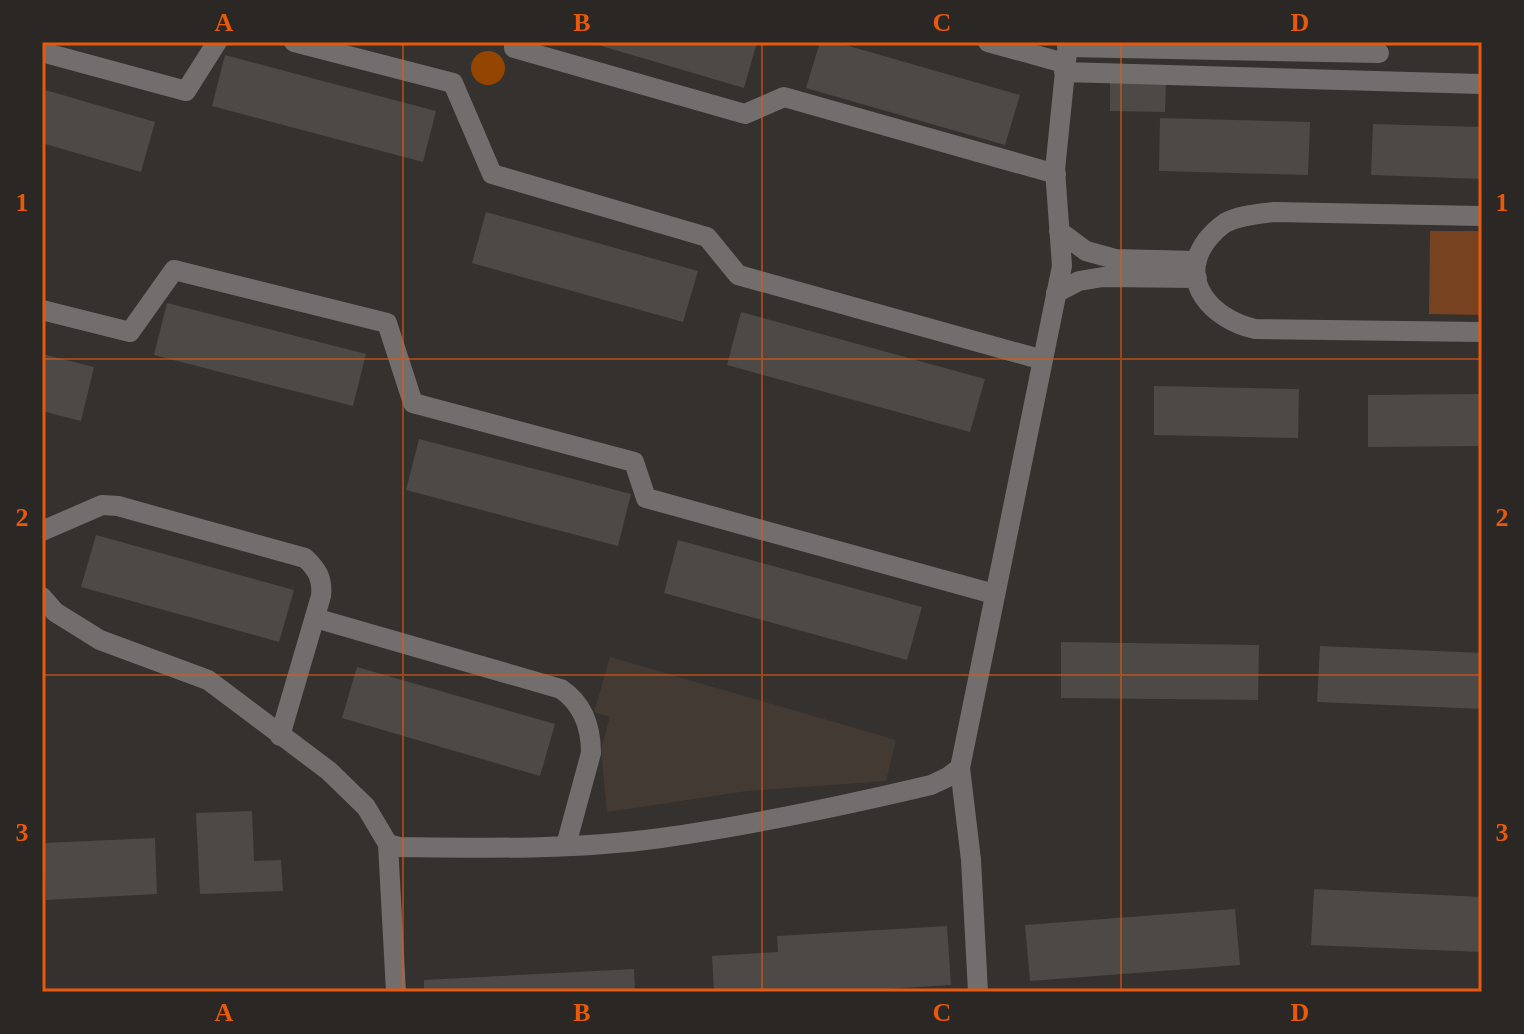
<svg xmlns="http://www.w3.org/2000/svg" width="1524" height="1034" font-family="Georgia,serif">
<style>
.built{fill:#443a34}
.green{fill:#764220}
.water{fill:#944600}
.building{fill:#4d4946}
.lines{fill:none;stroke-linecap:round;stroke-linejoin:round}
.street{stroke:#716e6d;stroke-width:20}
.grid{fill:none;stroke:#e8590c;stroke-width:2;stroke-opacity:0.55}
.neatline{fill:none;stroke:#e8590c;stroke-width:3}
.grid-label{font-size:26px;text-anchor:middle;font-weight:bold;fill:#e8590c}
</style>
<rect width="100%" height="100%" fill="#35312e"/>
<path class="built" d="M610,657L896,740L886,781L747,791L607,812L601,749L610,717L594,712Z"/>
<path class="green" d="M1430,231H1482V315L1429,314Z"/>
<path class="water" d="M471 68a17 17 0 1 1 34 0a17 17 0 1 1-34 0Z"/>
<path class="building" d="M588,42H757L744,88Z
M820,42H835L1020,95L1005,145L806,88Z
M225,55L436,111L423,162L212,106Z
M1110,80L1166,82L1165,112L1110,111Z
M42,89L155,122L141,172L42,143Z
M1160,118L1310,122L1308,175L1159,171Z
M1373,124L1482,127V179L1371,175Z
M486,212L698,271L683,322L472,263Z
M167,303L366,354L353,406L154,355Z
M741,312L985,379L970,432L727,365Z
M42,354L94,367L81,421L42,411Z
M1154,386L1299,389L1298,438L1154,435Z
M1482,394V446L1368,447V395Z
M419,439L631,494L618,546L406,490Z
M96,535L294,590L279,642L81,587Z
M678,540L922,607L907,660L664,593Z
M1061,642L1259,645L1258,700L1061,698Z
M1320,646L1482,653V709L1317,702Z
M357,667L555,724L540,776L342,718Z
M252,811L254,861L281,860L283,891L200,894L196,813Z
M155,838L157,894L46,900L44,843Z
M1314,889L1482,897V952L1311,945Z
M1235,909L1240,965L1030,981L1025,925Z
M947,926L951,985L836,992H714L712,956L778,952L777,936Z
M634,969L635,992H424V980Z"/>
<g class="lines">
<path class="street" d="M294,42L453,83L492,174L707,237L738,275L1043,360
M514,42V48L745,114L784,97L1056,174
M988,42L1064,63
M1067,47L1379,53
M42,52L186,91L217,42
M1064,72L1481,84
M1482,216L1274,212C1259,214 1239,215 1225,223C1219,227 1212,234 1207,240C1176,281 1213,320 1255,329L1482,332
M1059,231L1086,251L1115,259L1197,261
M1056,293L1079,281L1103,277L1197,278
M42,310L130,332L174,270L387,323L413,403L634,462L646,498L994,594
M42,531L102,505L118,506L305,558C317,569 323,579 321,596L280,736
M42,597L55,612L100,640L208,680L329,771L366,807L388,844L399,847C486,848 575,850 661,838C753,825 842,806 931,785L948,777L960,768L1062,266L1055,170L1068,42
M315,618L561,689C583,704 591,728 591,753L566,845
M960,768L971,860L978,992
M388,844L396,992"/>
</g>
<path class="grid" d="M403,42V992M762,42V992M1121,42V992M42,359H1482M42,675H1482"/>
<rect width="1524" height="1034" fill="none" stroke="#2b2725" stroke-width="88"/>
<rect x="44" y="44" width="1436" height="946" class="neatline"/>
<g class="grid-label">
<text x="224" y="31">A</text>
<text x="582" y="31">B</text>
<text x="942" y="31">C</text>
<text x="1300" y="31">D</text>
<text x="22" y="211">1</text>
<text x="1502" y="211">1</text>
<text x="22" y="526">2</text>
<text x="1502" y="526">2</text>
<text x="22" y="841">3</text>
<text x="1502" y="841">3</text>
<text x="224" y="1021">A</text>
<text x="582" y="1021">B</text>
<text x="942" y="1021">C</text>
<text x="1300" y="1021">D</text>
</g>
</svg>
